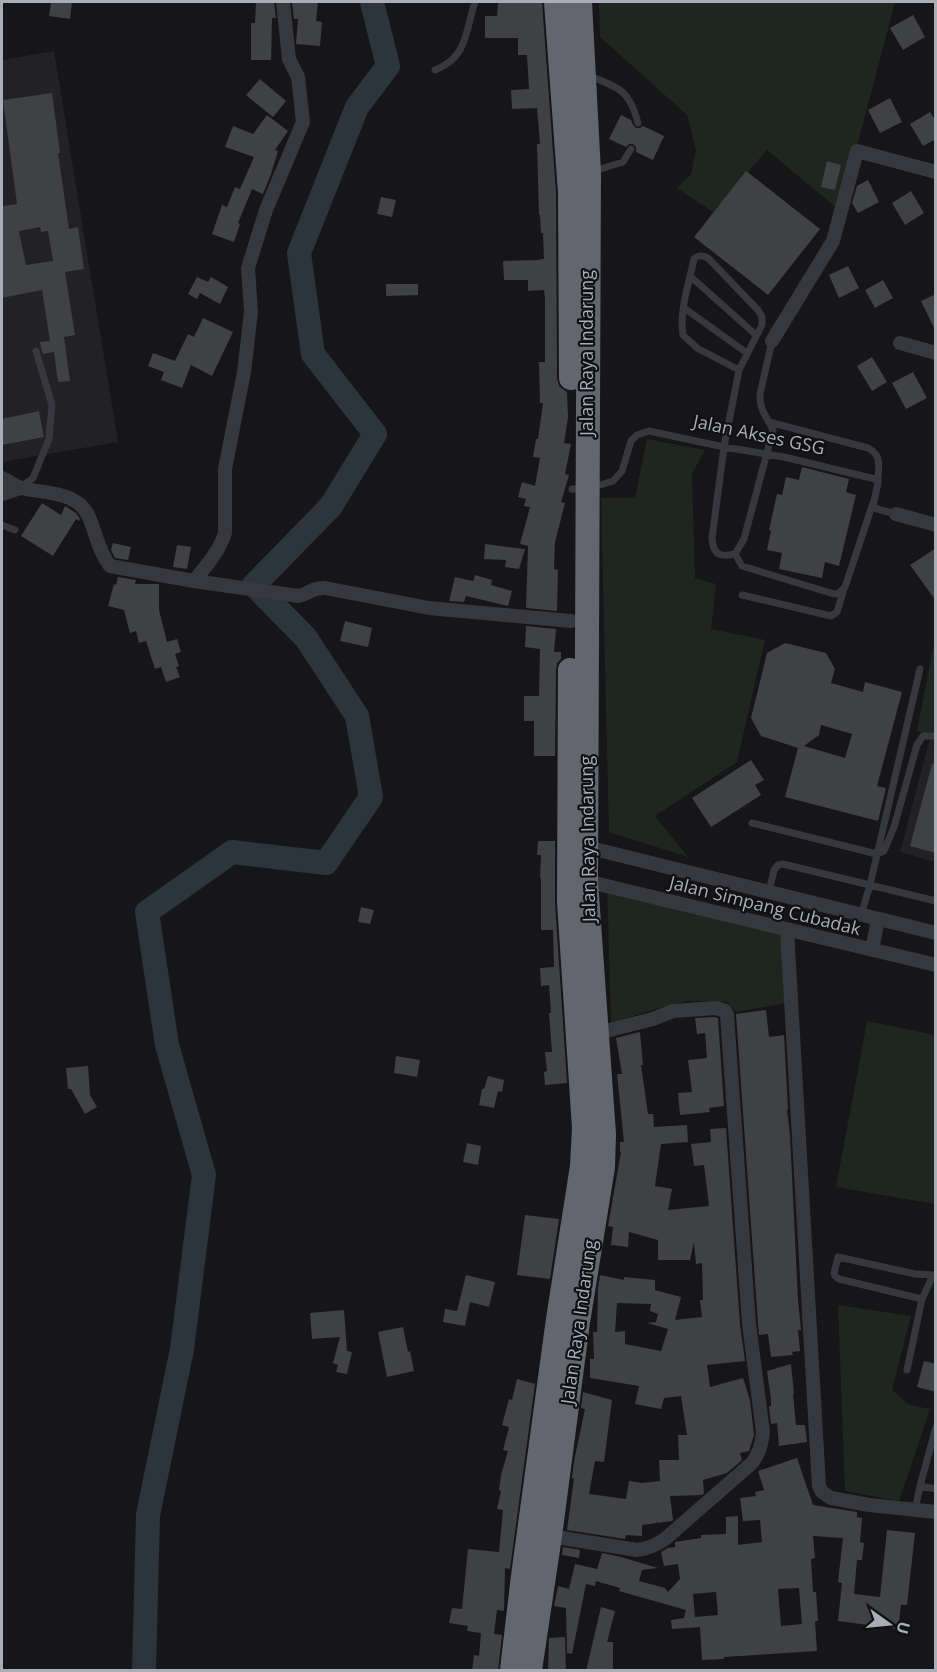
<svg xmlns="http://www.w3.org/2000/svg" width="937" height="1672" font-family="'Open Sans',sans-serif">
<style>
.built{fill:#222225}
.green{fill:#1e261f}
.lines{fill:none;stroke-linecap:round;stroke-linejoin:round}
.river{stroke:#2c353c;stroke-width:24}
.building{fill:#404145;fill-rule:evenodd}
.lane{stroke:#37383d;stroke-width:7}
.street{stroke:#37383d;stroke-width:14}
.highway{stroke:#63666e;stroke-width:24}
.labels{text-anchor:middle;stroke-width:4.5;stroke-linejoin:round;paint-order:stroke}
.street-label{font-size:18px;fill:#a8adb8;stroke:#111113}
</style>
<rect width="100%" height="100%" fill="#161618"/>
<path class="built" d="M54,51L118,442L2,462V445L44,436L39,412L2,419V298L31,292L26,266L2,271V261L24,256L20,234L2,237V234L28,229L23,203L2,206V60Z
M930,738L935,740V862L900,852Z"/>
<path class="green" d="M599,2H895L840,211L767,150L713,212L677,188L691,174L696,150L687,115L600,37Z
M647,439L705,450L692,474L695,578L716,584L711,629L765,640L737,762L655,816L688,857L609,832L601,498H635Z
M935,638V736L917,731Z
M607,883L783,927L786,1003L736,1012L727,1002L688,1001L655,1009L611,1023Z
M867,1021L935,1035V1204L836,1187Z
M838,1305L911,1316L892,1390L910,1405L930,1409L899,1501L845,1491Z"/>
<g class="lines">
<path class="river" d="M144,1670L148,1515L182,1349L204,1175L167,1045L147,912L232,852L326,863L371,797L357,716L306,638L254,585L331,506L375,434L313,354L299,253L357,107L388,66L372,2"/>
</g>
<path class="building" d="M51,2H72L70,19L49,16Z
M256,2H274L276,18H272L271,60H251V23H255Z
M292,2H318L316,21L322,22L320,46L296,44L298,19H294Z
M498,2H542L556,193L557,378L559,386L567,392L568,417L564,443L571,444L565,474L569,475L561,502L565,503L555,542L554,569L558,570L557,611L526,608L528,546L520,544L530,507L524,506L526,499L518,497L522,482L535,486L540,458L533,457L536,439H538L543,403H540L539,362H545V299L544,290L528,291V280H504L503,261L540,260V259H544L543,233H541L540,215H539L537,144H540L537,108L512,109L511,90L529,89L527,55H518V38H485V16H497Z
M913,15L925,37L903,50L890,28Z
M260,79L286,101L273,117L246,95Z
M52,93L60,153H58L69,229L78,227L84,269L65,272L75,335L64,337L70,381L58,382L54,352L43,354L41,348L40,342L50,341L42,290L2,298V206L17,204L3,100ZM40,227L41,232L48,231L53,261L26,265L19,231Z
M890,98L902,122L880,133L868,110Z
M930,112L936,121V139L923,146L910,124Z
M267,115L288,131L275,150L278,151L271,174L263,194L252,189L238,223L240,224L234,242L212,234L222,205L227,207L235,187L240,189L254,157L225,147L233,126L253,134Z
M621,115L631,120L633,125L636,128H640L643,126L664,136L653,160L636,152V147L633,144H629L626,147L609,139Z
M827,161L841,165L835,190L821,187Z
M746,171L820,229L768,295L694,237Z
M868,180L879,202L858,213L852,203L857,186Z
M911,191L924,213L905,225L892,203Z
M381,197L396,200L392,217L377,214Z
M848,266L859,288L839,298L829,275Z
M197,277L208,282L211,277L228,287L220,304L200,293L197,299L188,294Z
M883,280L893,298L875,308L865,290Z
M386,284H418V295L386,296Z
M936,294V332L921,301Z
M203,318L233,332L212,376L191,365L182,388L161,380L164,372L148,366L153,353L175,361L188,334L194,337Z
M872,357L887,382L872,391L857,366Z
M913,372L927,398L906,409L892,383Z
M39,411L44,437L2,445V419Z
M802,467L849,479L846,492L856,495L839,566L825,562L822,578L779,569L782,553L767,550L771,531L769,530L777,494L782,495L786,477L799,480Z
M42,503L61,515L65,506L76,513L80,519L79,521L76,519L53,556L21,536Z
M113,543L131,547L128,560L115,558L111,550Z
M485,544L525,549L519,569L505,567L506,560L484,559Z
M177,545L191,547L187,569L173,567Z
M936,548V601L910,565Z
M475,575L492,580L491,585L512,591L508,606L466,596L464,602L449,601L455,577L473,581Z
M118,577L136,580L135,584H159V610L167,642L177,639L181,652L175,654L179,666L176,667L180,677L166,682L161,667L155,669L146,641L139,643L136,631L130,633L124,610L108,606L114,584L116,585Z
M345,621L372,628L368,647L340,641Z
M526,626L556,629L554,652H561V659L557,663L556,670L555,756H534V721H524V696H539L540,649L525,647Z
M785,643L826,653L835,669L831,683L863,692L865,682L902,692L877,786L886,788L878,821L785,797L798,748L761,736L751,718L767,653ZM821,725L852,734L845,758L804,746L819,735Z
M751,760L764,780L755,785L761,795L711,827L692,798Z
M932,764H936V853L910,846Z
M538,841H555V903L567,1083L545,1085L544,1072L547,1071L545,1052H552L549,1013H551L549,985L541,986L540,968L554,967L553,930H541V878H540L541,855H537Z
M361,907L374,910L370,924L358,922Z
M766,1010L769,1037L784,1035L788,1109L787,1110L790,1135L798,1300L801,1330H798L800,1351L792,1352L793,1355L771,1357L768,1334L759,1335L758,1323L736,1014Z
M715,1017L718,1018L724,1106L709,1108L710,1112L680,1115L678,1093L692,1092L688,1060L707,1058L705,1033L697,1034L695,1018Z
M640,1032L643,1065H641L648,1114H653L654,1127L687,1125L688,1142L661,1144L655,1186L672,1189L668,1210L709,1206L704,1165L694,1166L691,1144L711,1142L710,1129L726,1128L740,1325L745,1361L707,1365L710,1387L743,1378L750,1400L754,1435L749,1451L740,1453L742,1460L727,1473L703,1480L704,1493L702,1495L670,1496L673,1520L672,1521L657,1523L656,1521V1523L642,1525V1536L626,1535L625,1539L567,1530L574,1479L572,1478L574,1461L585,1409L581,1408L583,1392L612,1400L604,1462L595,1461L589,1494L626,1499L629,1481L642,1483L660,1481L659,1460H679L678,1435H687L681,1396L664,1398L661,1409L635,1404L639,1386L590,1378V1359H594L593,1332H597L598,1288L600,1275L624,1280V1277L655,1280V1290L681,1297L675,1320L702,1317L700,1300H703L702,1263L696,1264L694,1242L690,1260H658V1240L629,1232L628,1247L611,1245L613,1227L608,1226L621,1152H620V1142H624L617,1074H622L616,1038ZM617,1303L651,1304L650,1311L658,1314L656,1322L647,1323L668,1329L661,1351L625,1344V1331L615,1332Z
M396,1056L420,1060L417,1077L394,1073Z
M88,1066L90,1095L97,1107L85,1114L71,1089H68L66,1068Z
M488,1076L504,1080L502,1092L498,1091L494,1108L479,1105L482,1089H484Z
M467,1143L481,1146L478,1165L463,1162Z
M525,1215L559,1219L550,1279L517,1275Z
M466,1275L495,1282L489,1307L470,1302L465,1326L443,1322L445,1309L457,1311Z
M344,1310L347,1351L352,1352L347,1374L336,1372L338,1365L333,1363L340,1337L312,1339L310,1313Z
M403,1327L408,1352L410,1351L414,1371L387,1377L378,1332Z
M924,1361L936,1364V1392L917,1387Z
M791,1364L794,1394H793L796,1425H805L807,1442L779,1446L777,1423L771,1424L769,1406H771V1399L767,1371Z
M517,1379L535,1384L510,1569L505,1568L504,1611L497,1610L494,1634L502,1635L498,1671H472L474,1655L479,1656L481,1633L467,1631L468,1626L449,1623L452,1608L462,1609L468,1549L499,1552L503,1510L497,1509L501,1491L499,1490L501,1475L508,1451L503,1450L509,1427L502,1425L509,1399L512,1400Z
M797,1458L813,1505L857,1512V1517L862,1518L860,1542L864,1543L862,1560H857L854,1594L880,1597L887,1530L915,1533L907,1605H901L898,1629L838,1621L842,1583L838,1582L843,1538L813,1536L815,1558L811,1559L813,1592H816L818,1621H815L817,1651L724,1657V1659L702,1660L700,1627L672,1629L671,1620L684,1618L686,1610L619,1591L620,1588L596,1581L595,1586L586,1584L572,1654L567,1653L566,1608L554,1606L558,1586L569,1589L575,1564L597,1569L602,1553L621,1557L658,1568L642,1570L639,1581L665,1588L668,1592L680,1579L678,1564L664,1566L661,1552L668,1548L675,1547V1542L701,1538V1535L726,1534V1517L738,1516V1545L762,1542L760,1520L743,1521L740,1498L756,1496L755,1492L764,1490L758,1471ZM799,1588L802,1624L781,1626L778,1589ZM716,1592L718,1615L695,1617L693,1594Z
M563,1547L580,1550L579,1558L562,1555Z
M601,1607L615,1611L607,1642H613V1671H586Z
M565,1637L566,1671H548L549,1638Z"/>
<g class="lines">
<path class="lane" d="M435,70C468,57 465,32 475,2
M588,75C618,88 629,88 638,123
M594,171L623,162L631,149
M690,276L756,335
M684,308L747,353
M739,370L697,348L683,335C679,311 689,283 694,259C698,255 702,255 708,258L758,310L762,317V325L739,370L724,447L712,538C713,554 719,558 735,554L744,539L773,430C766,414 760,413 760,394L772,341
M769,422L868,448C883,456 878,467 878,481
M21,487L33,478L49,439L52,405L36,351
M572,489H587L613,481L622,471L631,441L637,435L649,431L724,447L784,457L875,479L878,483L873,506L877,509L896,514
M2,525L15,530
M735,554L742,566L834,594L839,593L845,587L873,503
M742,595L831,616L837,612L844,589
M752,823L877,854L884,851L894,827L917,745L923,736H936
M769,892L774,870L778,865L783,864L936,901
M861,915L870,885L920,669
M907,1370L922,1299L933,1275L915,1274L838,1257L834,1273L835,1276L839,1279L922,1299
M936,1427L920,1486L936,1489
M915,1510L920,1486"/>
<path class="street" d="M283,2L289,59L298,77L303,122L266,210L248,268L251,312L244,372L225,469V533C219,552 206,566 194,581L298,596C310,594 311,587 325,588L429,608L571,621
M772,341L833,241L857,151L936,172
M900,343L936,353
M2,478C9,481 15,486 22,488C45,494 76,491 88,515C96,532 98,551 110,566L194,581
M2,494L20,488
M896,514L936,525
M582,846L936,933
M583,879L586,881L936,965
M787,930L819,1486L822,1492L831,1498L869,1505L936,1512
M872,950L878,919
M550,1536L637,1550C648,1549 656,1545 665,1539L752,1463C759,1454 762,1444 763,1432L749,1324L727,1015L725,1011L716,1008L673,1011L653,1019L598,1033"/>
<path class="highway" d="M556,2L570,192L571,378
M512,1670L523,1576L558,1319L582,1166L584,1128L569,902L570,670
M530,1670L550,1536L578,1322L603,1167L604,1134L586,881L589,173L580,2"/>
</g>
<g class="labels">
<g class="street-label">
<text transform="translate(587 353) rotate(-90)" y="6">Jalan Raya Indarung</text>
<text transform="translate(759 435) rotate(12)" y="6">Jalan Akses GSG</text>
<text transform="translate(588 839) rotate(-91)" y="6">Jalan Raya Indarung</text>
<text transform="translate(765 906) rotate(14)" y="6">Jalan Simpang Cubadak</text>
<text transform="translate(579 1322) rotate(-82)" y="6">Jalan Raya Indarung</text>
</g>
</g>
<rect width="937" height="1672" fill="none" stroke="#a8adb8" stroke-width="6"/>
<g transform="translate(889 1624) rotate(105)" stroke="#111113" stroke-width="4.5" paint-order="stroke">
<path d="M0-4.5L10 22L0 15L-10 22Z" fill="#a8adb8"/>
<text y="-9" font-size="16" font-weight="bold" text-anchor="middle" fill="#a8adb8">U</text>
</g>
</svg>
